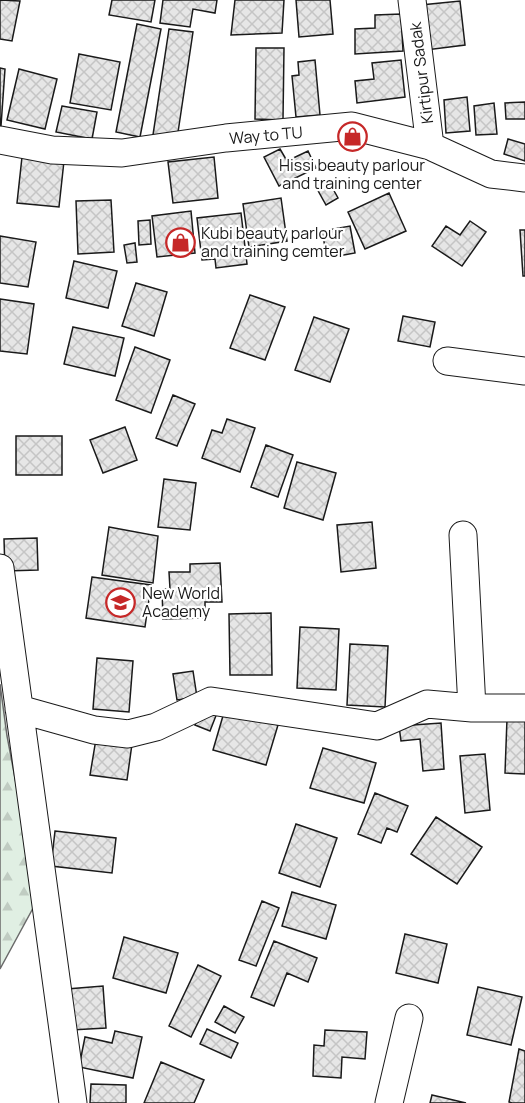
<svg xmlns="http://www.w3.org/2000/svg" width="525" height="1103" font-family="Manrope,sans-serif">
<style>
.forest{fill:url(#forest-firs);stroke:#6a6a6a;stroke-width:1.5}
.building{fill:url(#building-cross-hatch);stroke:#1a1a1a;stroke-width:1.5}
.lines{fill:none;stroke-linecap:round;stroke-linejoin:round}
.street-casing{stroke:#1a1a1a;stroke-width:29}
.street{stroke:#fff;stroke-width:27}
.labels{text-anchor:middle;stroke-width:4.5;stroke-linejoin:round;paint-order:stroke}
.street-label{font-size:16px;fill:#1a1a1a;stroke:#fff}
.poi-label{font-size:16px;fill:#1a1a1a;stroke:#fff;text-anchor:start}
</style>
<defs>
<pattern id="forest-firs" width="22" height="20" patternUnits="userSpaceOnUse" patternTransform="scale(1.5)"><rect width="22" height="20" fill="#e0efe3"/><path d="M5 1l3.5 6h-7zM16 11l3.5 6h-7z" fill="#c0ccc2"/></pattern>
<pattern id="building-cross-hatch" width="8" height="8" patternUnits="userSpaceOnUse" patternTransform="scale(1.5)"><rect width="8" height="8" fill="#e6e6e6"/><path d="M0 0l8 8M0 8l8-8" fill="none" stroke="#c5c5c5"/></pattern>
</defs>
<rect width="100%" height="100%" fill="#fff"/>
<path class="forest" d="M0,684L7,736L38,899L0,969Z"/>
<path class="building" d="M0,0L20,1L12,41L0,39Z
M112,0H155L151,22L109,15Z
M163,0H217L215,13L193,9L190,27L160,23Z
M235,0H284L282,33L231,35Z
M296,0H330L333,34L299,37Z
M460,1L465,45L426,50L421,5Z
M401,14L403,51L355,54V29L375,28V15Z
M137,24L161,29L140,137L116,132Z
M169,29L193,32L177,139L153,135Z
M256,48H284L283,120L255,119Z
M79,54L120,62L111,110L70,103Z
M315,60L320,115L296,117L292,76L299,75L298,62Z
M401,60L405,97L357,103L355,81L374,79L372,63Z
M0,68L5,69L1,126H0Z
M19,69L57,79L45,129L7,120Z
M467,97L470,131L446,133L444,100Z
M525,102V119H506L505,103Z
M494,103L497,134L476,135L474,106Z
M62,106L97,112L92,139L56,132Z
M508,139L525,144V161L504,154Z
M280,149L287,161L308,151L316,168L279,186L264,157Z
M22,157L64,161L59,207L17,203Z
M214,157L218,198L173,203L168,162Z
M328,180L338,198L326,205L316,187Z
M389,193L406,231L365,249L348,212Z
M281,198L287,241L249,247L243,204Z
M111,200L114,252L78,254L76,201Z
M191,211L195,253L157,257L152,216Z
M241,213L247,264L216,268L215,259L202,260L197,218Z
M150,220L151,244L139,245L138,221Z
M470,221L486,232L462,266L432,246L446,226L460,235Z
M350,226L355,253L327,258L322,231Z
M520,230H525V276H523Z
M0,236L36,242L28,287L0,283Z
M135,243L137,262L127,263L124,245Z
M74,261L117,271L108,308L66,298Z
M136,283L167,292L154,336L122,326Z
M250,295L285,307L265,360L230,348Z
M0,299L34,304L27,354L0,351Z
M403,316L435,322L430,347L398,341Z
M314,317L349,329L330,382L295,370Z
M73,327L124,338L115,376L64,364Z
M135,347L170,360L151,413L116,400Z
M173,395L195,404L177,446L156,438Z
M227,419L255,428L240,472L202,458L212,430L222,433Z
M125,427L137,460L103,473L90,440Z
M16,436H62V475H16Z
M266,445L293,455L278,497L251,487Z
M297,462L336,473L323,520L284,508Z
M164,479L196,483L190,530L158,527Z
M372,522L376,568L341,572L337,525Z
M109,527L158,536L153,583L102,575Z
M37,538L38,570L5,571L4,539Z
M220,563L222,602H205V618L163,619L162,589H170L169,572H190V564Z
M92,577L151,585L145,627L86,618Z
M271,613L272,675H230L229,614Z
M300,627L339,629L336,690L297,688Z
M350,644L388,646L385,707L347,705Z
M97,658L133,661L129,712L93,709Z
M193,671L197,697L177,700L173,674Z
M202,707L217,713L210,731L195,725Z
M225,709L278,725L266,765L213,750Z
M507,719H525V774L505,773Z
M441,723L444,769L423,771L420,739L401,741L399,726Z
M96,739L132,744L127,780L90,775Z
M323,748L376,763L364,803L310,788Z
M485,754L490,810L465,813L460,756Z
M375,793L408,806L397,832L387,828L381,843L358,834Z
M436,817L482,847L457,884L411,854Z
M296,824L337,838L320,887L279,873Z
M55,831L116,838L112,873L51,866Z
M292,892L336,905L326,939L282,926Z
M262,901L279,908L256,966L239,960Z
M405,934L447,944L438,983L396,973Z
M124,937L178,953L166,993L113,978Z
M274,941L317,958L308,982L287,973L274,1006L251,997Z
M198,965L221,976L191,1037L169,1026Z
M103,986L106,1028L71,1030L67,989Z
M478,987L522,997L511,1045L467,1035Z
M224,1006L244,1017L235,1033L215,1022Z
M207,1029L238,1043L231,1058L200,1044Z
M325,1030L367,1032L365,1059L342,1057L341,1078L313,1076L314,1045L324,1046Z
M115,1031L142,1037L133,1078L79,1067L85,1037L112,1043Z
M519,1049L525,1051V1103H512L509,1102Z
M161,1062L204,1080L194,1103H144Z
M91,1084L126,1085V1103H90Z
M432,1095L466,1103H430Z"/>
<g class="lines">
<defs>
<path id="street" d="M412,0L430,146
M0,140L52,150L122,153L226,138L352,126L430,146L491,174L525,178
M447,361L525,371
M463,535L472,708
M0,568L73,1103
M19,709L94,730L128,734L156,727L211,701L377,726L427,704L472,708H525
M389,1103L409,1018"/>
</defs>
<use href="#street" class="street-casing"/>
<use href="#street" class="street"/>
</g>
<defs>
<symbol id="shop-ring" viewBox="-11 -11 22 22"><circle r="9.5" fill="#fff" stroke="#c62828" stroke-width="1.5"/><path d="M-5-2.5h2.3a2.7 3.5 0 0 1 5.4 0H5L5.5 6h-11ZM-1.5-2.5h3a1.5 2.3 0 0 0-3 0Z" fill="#c62828"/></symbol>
<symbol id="school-ring" viewBox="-11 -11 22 22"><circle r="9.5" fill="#fff" stroke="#c62828" stroke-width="1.5"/><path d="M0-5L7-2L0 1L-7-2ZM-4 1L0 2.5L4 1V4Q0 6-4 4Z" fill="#c62828"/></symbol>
</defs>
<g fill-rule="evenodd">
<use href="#shop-ring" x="336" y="120" width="33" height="33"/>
<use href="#shop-ring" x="164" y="226" width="33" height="33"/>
<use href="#school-ring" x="104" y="586" width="33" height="33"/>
</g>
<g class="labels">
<g class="street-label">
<text transform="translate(421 73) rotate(-97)" y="6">Kirtipur Sadak</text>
<text transform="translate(266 135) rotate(-5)" y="6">Way to TU</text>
</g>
<g class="poi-label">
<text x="352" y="171" text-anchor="middle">Hissi beauty parlour<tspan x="352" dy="18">and training center</tspan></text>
<text x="201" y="239">Kubi beauty parlour<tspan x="201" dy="18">and training cemter</tspan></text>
<text x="142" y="599">New World<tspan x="142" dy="18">Academy</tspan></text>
</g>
</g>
</svg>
